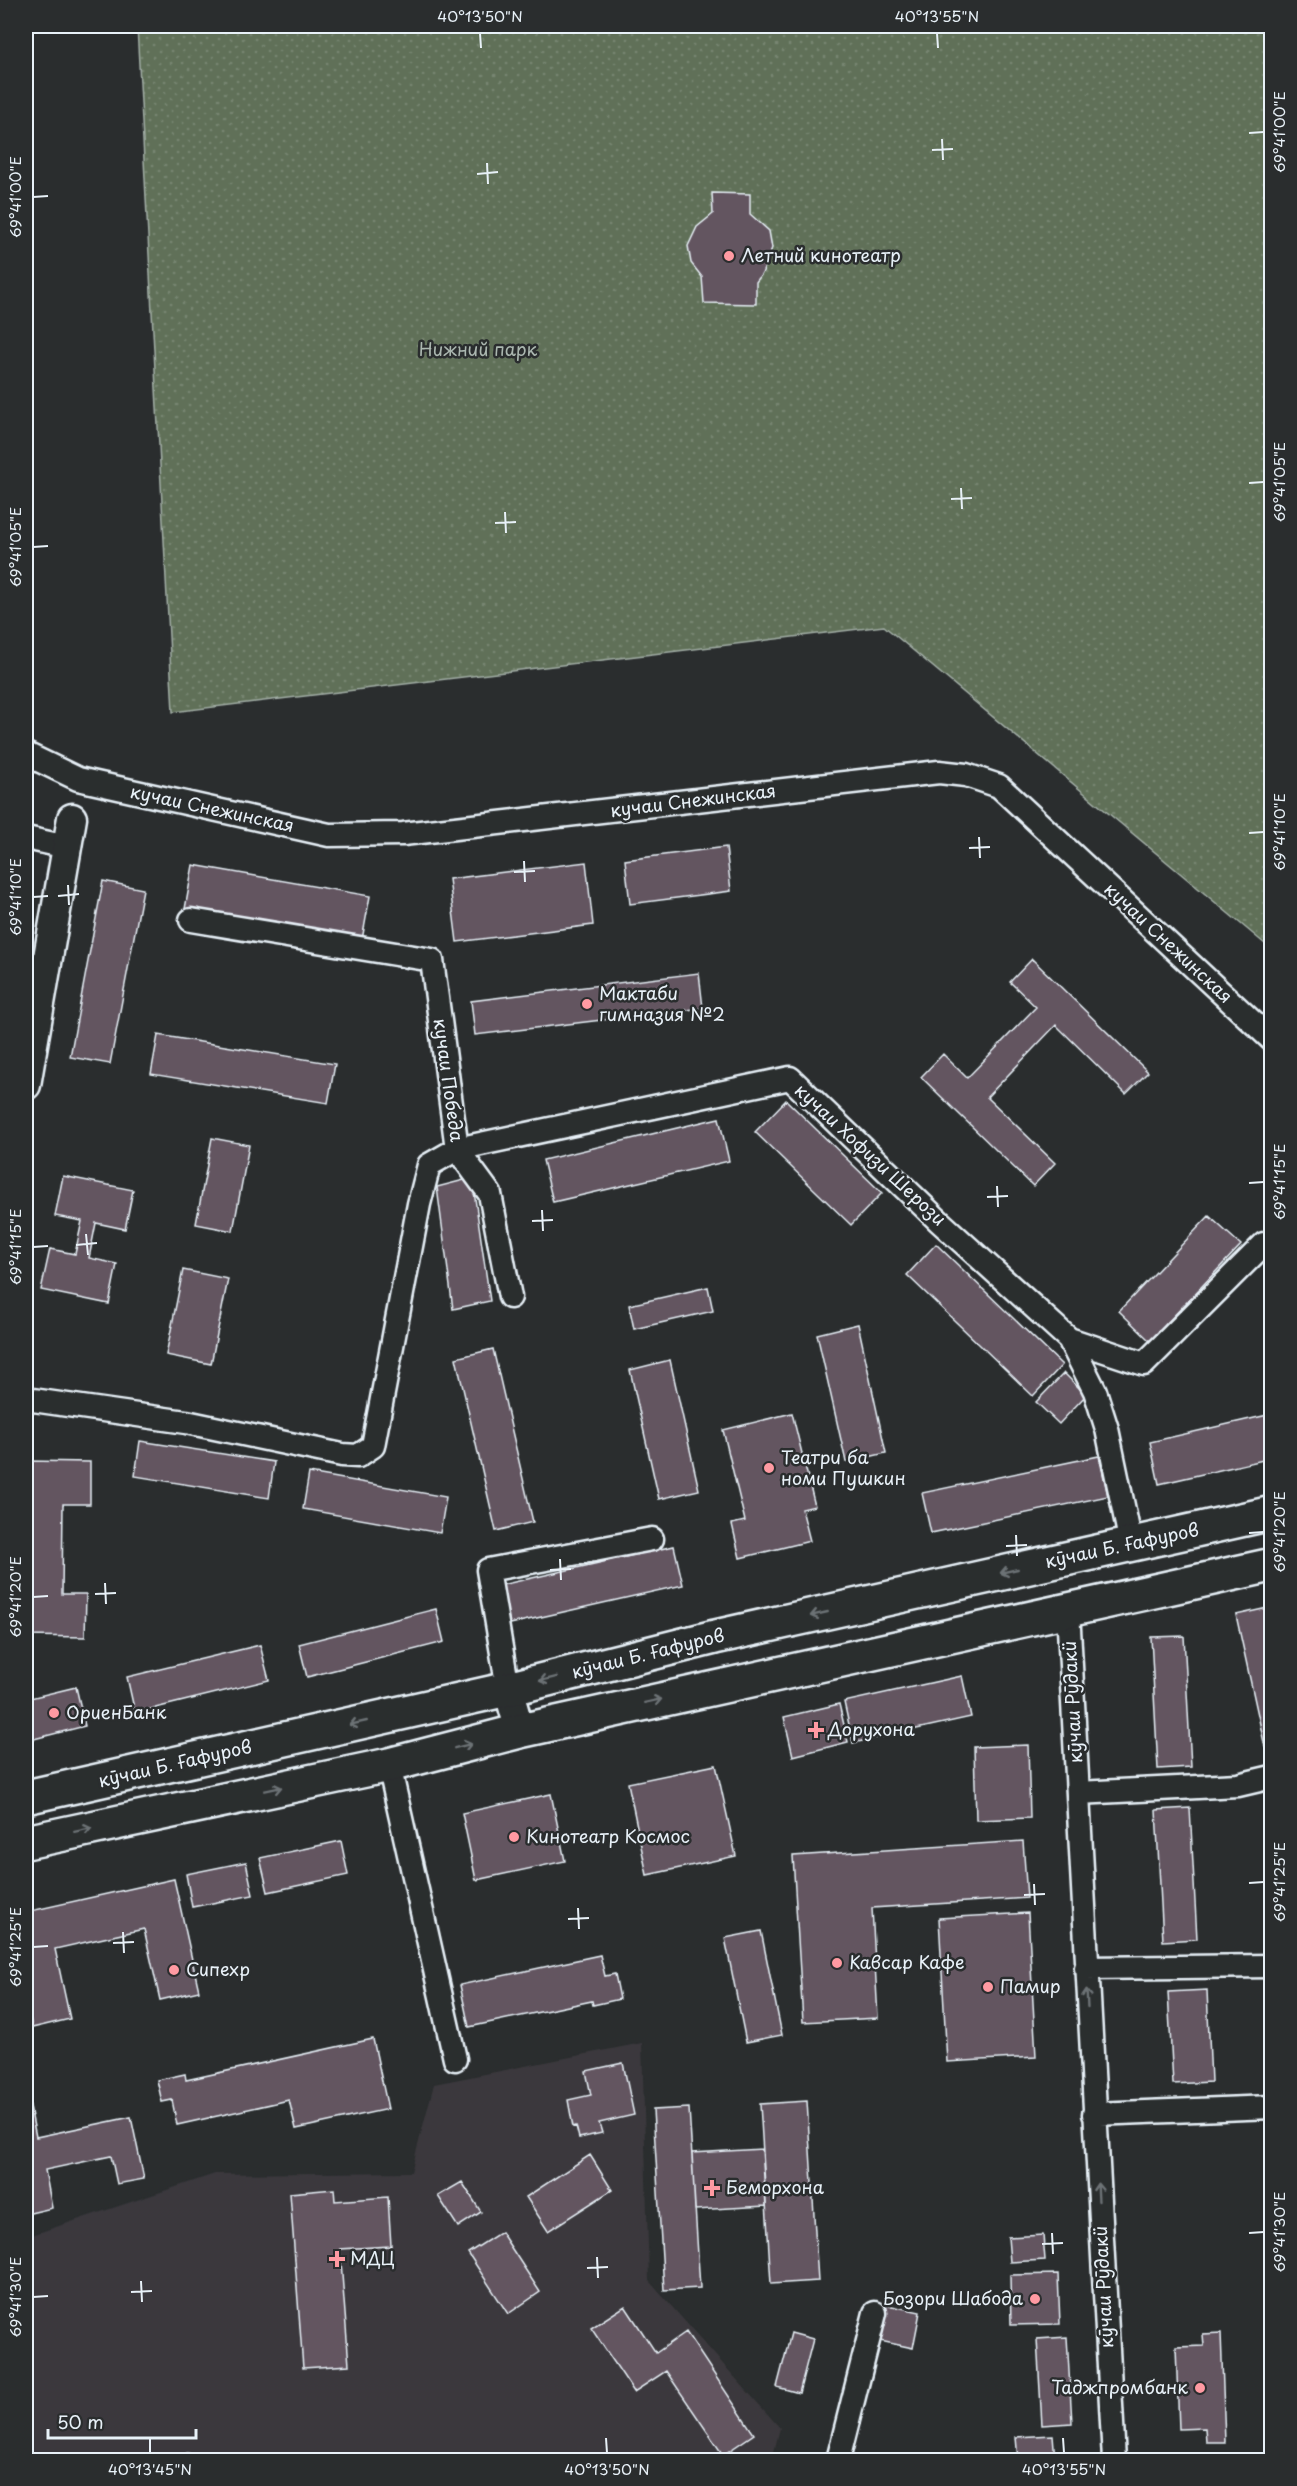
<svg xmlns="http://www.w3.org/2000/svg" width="1297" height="2486" font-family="'Playpen Sans',sans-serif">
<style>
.built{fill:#3b393d}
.park{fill:url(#park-dots);stroke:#a4b0a8;stroke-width:1.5}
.building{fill:#645561;stroke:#e8f1f8;stroke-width:1.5}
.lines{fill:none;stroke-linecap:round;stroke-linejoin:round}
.minor-casing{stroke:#e8f1f8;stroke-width:27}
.tertiary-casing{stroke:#e8f1f8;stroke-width:33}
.secondary-casing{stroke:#e8f1f8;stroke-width:38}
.minor{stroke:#2a2d2e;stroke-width:22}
.tertiary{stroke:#2a2d2e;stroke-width:28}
.secondary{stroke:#2a2d2e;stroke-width:33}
.oneway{stroke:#6c7275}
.ticks{fill:none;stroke:#e8f1f8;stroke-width:2}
.poi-dot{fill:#ff9aa2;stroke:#2a2d2e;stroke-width:2}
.labels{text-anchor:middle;stroke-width:5;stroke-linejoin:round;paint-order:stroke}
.poi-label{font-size:18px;fill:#e8f1f8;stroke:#2a2d2e;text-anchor:start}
.park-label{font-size:18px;fill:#abb7b0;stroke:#2a2d2e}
.street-label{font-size:18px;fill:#e8f1f8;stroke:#2a2d2e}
.neatline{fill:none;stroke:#e8f1f8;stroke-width:2}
.ticks-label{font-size:15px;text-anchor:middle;fill:#e8f1f8}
</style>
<defs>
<pattern id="park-dots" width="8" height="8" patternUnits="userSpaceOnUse" patternTransform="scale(1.5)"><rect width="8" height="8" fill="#607058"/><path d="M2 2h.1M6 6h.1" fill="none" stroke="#778571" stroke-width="1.8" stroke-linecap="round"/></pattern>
</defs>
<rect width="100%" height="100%" fill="#2a2d2e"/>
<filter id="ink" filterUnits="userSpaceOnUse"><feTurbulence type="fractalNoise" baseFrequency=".0167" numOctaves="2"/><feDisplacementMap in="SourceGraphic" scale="12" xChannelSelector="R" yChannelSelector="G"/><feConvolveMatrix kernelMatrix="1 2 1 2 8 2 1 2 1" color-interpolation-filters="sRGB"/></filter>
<g filter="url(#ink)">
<path class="built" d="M642,2043L649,2281L780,2428L772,2460H26V2237L215,2174L411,2172L434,2084Z"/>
<path class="park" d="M137,26H1271V949L884,626L173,712Z"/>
<path class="building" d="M712,193L750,194V214L769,231L772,248L762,274L756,282V304L704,303L702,277L691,263L688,246L697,227L713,214Z
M726,847L731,891L630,904L625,860Z
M586,862L593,925L457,942L449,879Z
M193,865L370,896L362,940L185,909Z
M103,881L143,889L110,1064L70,1057Z
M1032,959L1148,1072L1126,1094L1056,1025L987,1097L1055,1163L1033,1186L921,1077L943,1054L967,1078L1036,1007L1010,982Z
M699,973L703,1008L475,1035L471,1001Z
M158,1035L335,1064L328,1103L151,1074Z
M786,1100L882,1193L851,1225L755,1132Z
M719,1118L729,1161L553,1202L543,1160Z
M212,1138L249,1145L233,1231L196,1224Z
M63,1176L133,1190L125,1229L96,1223L89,1258L117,1264L109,1304L41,1290L50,1249L75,1254L82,1221L55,1216Z
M472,1178L490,1301L453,1309L437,1187Z
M1209,1216L1241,1245L1150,1341L1119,1311Z
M936,1244L1062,1365L1033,1396L907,1275Z
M183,1270L228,1279L211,1364L166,1355Z
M708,1287L713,1311L634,1329L629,1305Z
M858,1324L886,1453L846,1462L817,1334Z
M493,1349L533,1522L496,1531L456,1358Z
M670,1360L699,1490L659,1499L630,1370Z
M1064,1373L1086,1395L1059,1424L1036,1402Z
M792,1413L815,1506L802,1509L810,1541L740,1558L732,1524L745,1521L723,1430Z
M1272,1414V1458L1159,1484L1150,1442Z
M140,1441L274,1462L269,1498L135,1476Z
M1099,1456L1108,1496L931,1533L922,1493Z
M26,1461L90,1462V1504H63L62,1594H86L85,1637L26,1636Z
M309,1473L446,1497L440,1533L303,1509Z
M674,1546L683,1585L510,1624L501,1585Z
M1272,1607V1745L1265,1747L1236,1615Z
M436,1609L444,1642L307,1677L299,1644Z
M1184,1636L1191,1767L1158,1769L1151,1637Z
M260,1645L269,1680L135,1713L127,1677Z
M962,1676L971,1717L853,1743L844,1702Z
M76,1687L85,1726L26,1741V1699Z
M839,1704L848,1742L793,1756L784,1717Z
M1028,1745L1030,1818L976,1820L974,1747Z
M716,1765L736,1856L647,1875L628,1783Z
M551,1794L565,1861L476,1880L462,1813Z
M1190,1808L1197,1939L1163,1941L1156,1810Z
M341,1841L348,1875L268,1892L260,1858Z
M1023,1841L1027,1898L872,1908L878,2018L803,2022L793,1856Z
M246,1862L253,1895L192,1907L186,1874Z
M174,1879L199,1991L160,2000L144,1929L55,1949L70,2019L32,2028L26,1997V1912Z
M1028,1913L1036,2057L947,2062L939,1918Z
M761,1931L782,2035L746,2042L725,1938Z
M600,1955L605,1976L615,1974L620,1999L593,2005L592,2001L469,2027L460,1985Z
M1207,1990L1211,2082L1173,2084L1168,1992Z
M373,2039L388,2109L296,2129L289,2100L177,2125L172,2100L162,2102L157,2080L185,2074L186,2080Z
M623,2063L634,2115L599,2123L602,2133L579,2138L576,2126L573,2127L568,2100L591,2095L586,2071Z
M26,2087L36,2137L131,2117L144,2179L117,2184L111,2156L45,2170L52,2208L26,2214Z
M807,2101L818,2281L771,2284L760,2104Z
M689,2108L700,2288L664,2290L653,2110Z
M762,2149L766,2206L695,2210L692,2153Z
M590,2155L612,2190L548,2231L526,2197Z
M462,2182L481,2212L458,2227L438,2196Z
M334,2189L335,2201L388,2197L391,2246L340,2249L349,2365L303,2368L290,2193Z
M501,2232L540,2292L508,2314L468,2253Z
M1043,2235L1045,2260L1010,2262L1008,2237Z
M1058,2274L1060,2324L1011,2325L1010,2275Z
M887,2305L920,2312L913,2348L880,2341Z
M625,2306L656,2353L686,2332L754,2434L723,2455L666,2371L634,2392L591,2328Z
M791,2333L813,2339L799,2393L777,2387Z
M1221,2333L1225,2442H1206L1205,2428L1179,2429L1176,2347L1204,2346L1203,2334Z
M1067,2337L1072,2423L1042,2425L1037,2339Z
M1053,2435L1055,2460H1018L1016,2437Z
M187,2453L216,2460H185Z"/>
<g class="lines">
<defs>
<path id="minor" d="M26,754L78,779L329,835L403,834L939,772L966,775L999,786L1272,1040
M26,838L67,847
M191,920L432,960L457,1149L490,1194L510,1297
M26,1399L186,1422L342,1455L358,1456L373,1446L419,1204L429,1165L457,1149L790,1078L939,1221L1069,1339
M1131,1544L1107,1429L1095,1391L1069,1339L1144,1364L1264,1244
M1068,1610L1114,2460
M508,1689L488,1570L652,1539
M389,1765L455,2059
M1078,1793L1238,1785L1272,1777
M1086,1968L1272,1966
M1094,2114L1272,2107
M838,2460L875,2313"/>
<path id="tertiary" d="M26,1085L72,818
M508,1689L520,1731"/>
<path id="secondary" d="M26,1797L508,1689L715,1637L1272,1513
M26,1842L389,1765L520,1731L1272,1565"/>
</defs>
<use href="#minor" class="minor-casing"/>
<use href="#tertiary" class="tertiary-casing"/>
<use href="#secondary" class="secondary-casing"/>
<use href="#minor" class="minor"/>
<use href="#tertiary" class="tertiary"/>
<use href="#secondary" class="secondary"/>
</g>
<defs><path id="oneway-shaft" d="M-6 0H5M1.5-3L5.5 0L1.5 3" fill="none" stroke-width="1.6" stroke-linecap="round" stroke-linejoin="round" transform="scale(1.5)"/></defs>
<g class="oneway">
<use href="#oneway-shaft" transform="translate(1009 1571) rotate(167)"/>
<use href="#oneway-shaft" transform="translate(819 1614) rotate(167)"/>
<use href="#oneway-shaft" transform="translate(548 1679) rotate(166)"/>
<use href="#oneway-shaft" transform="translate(653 1701) rotate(-12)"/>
<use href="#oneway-shaft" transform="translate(358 1723) rotate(167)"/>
<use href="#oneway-shaft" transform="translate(463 1746) rotate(-14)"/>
<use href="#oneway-shaft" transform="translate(273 1789) rotate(-12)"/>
<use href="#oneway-shaft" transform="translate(83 1830) rotate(-12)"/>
<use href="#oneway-shaft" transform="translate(1087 1998) rotate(-93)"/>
<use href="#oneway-shaft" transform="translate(1098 2192) rotate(-93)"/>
</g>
</g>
<path class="ticks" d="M480,33L481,48M937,33L938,48M1249,133L1264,132M942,139L943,160M932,150L953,149M487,163L488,184M477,174L498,172M33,197L48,196M1249,483L1264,482M961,488L962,509M951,499L972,498M505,512L506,533M495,523L516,522M33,547L48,546M1249,833L1264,832M979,837L980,858M969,848L990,847M524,861L525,882M514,872L535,871M68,885L69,905M58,896L79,894M33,897L48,896M1249,1183L1264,1182M997,1186L998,1207M987,1197L1008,1196M542,1210L543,1231M532,1221L553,1220M86,1234L88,1255M76,1245L97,1243M33,1247L48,1246M1249,1533L1264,1532M1016,1535L1017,1556M1006,1546L1027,1545M560,1559L561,1580M550,1570L571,1569M105,1583L106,1604M95,1594L116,1593M33,1597L48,1596M1249,1883L1264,1882M1034,1884L1035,1905M1024,1895L1045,1894M578,1908L579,1929M568,1919L589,1918M123,1932L124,1953M113,1943L134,1942M33,1947L48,1946M1052,2233L1053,2254M1249,2233L1264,2232M1042,2244L1063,2243M597,2257L598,2278M587,2268L608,2267M141,2281L142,2302M131,2292L152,2291M33,2297L48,2296M150,2438V2453M606,2438L607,2453M1063,2438L1064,2453"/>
<g class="poi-dot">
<circle cx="729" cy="256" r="6"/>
<circle cx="587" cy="1004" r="6"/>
<circle cx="769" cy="1468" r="6"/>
<circle cx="54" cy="1713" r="6"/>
<path d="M813 1721h6v6h6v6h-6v6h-6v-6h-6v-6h6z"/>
<circle cx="514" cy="1837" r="6"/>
<circle cx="837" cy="1963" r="6"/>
<circle cx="174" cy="1970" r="6"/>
<circle cx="988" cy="1987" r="6"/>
<path d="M709 2179h6v6h6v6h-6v6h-6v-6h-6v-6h6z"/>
<path d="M334 2250h6v6h6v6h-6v6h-6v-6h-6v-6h6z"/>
<circle cx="1035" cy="2299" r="6"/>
<circle cx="1200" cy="2388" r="6"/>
</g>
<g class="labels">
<g class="poi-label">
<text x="741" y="262">Летний кинотеатр</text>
<text x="599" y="1000">Мактаби<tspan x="599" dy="21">гимназия №2</tspan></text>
<text x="781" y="1464">Театри ба<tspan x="781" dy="21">номи Пушкин</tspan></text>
<text x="66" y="1719">ОриенБанк</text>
<text x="828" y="1736">Дорухона</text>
<text x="526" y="1843">Кинотеатр Космос</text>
<text x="849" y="1969">Кавсар Кафе</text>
<text x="186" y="1976">Сипехр</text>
<text x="1000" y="1993">Памир</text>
<text x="726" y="2194">Беморхона</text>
<text x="350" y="2265">МДЦ</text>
<text x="1023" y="2305" text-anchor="end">Бозори Шабода</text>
<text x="1188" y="2394" text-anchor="end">Таджпромбанк</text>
</g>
<g class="park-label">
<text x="478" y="356">Нижний парк</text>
</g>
<g class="street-label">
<text transform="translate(693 801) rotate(-7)" y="6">кучаи Снежинская</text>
<text transform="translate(212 809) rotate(12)" y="6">кучаи Снежинская</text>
<text transform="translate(1168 943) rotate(43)" y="6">кучаи Снежинская</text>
<text transform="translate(448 1080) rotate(82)" y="6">кучаи Победа</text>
<text transform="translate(870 1155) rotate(43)" y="6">кучаи Хофизи Шерози</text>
<text transform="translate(1122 1546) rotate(-12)" y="6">кӯчаи Б. Ғафуров</text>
<text transform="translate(648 1654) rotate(-14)" y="6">кӯчаи Б. Ғафуров</text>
<text transform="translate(1073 1702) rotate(-93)" y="6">кӯчаи Рӯдакӣ</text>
<text transform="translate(175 1764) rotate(-13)" y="6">кӯчаи Б. Ғафуров</text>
<text transform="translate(1104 2287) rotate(-93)" y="6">кӯчаи Рӯдакӣ</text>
</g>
</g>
<rect width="1297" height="2486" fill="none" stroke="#2a2d2e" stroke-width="66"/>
<path d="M48 2429v9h148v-9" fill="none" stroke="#e8f1f8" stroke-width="3"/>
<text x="57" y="2429" font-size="18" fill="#e8f1f8" stroke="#2a2d2e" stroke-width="4.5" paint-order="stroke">50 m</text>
<rect x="33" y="33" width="1231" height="2420" class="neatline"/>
<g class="ticks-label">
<text x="480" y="22">40°13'50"N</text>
<text x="937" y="22">40°13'55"N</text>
<text transform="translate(1280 132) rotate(-90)" y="5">69°41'00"E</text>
<text transform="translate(16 197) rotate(-90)" y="5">69°41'00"E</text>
<text transform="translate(1280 482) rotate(-90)" y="5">69°41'05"E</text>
<text transform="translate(16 547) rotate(-90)" y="5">69°41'05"E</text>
<text transform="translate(1280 832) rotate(-90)" y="5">69°41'10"E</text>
<text transform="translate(16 897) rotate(-90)" y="5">69°41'10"E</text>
<text transform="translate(1280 1182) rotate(-90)" y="5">69°41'15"E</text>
<text transform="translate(16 1247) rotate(-90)" y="5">69°41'15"E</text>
<text transform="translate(1280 1532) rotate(-90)" y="5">69°41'20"E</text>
<text transform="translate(16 1597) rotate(-90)" y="5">69°41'20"E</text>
<text transform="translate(1280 1882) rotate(-90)" y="5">69°41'25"E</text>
<text transform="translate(16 1947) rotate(-90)" y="5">69°41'25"E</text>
<text transform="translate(1280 2232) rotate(-90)" y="5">69°41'30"E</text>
<text transform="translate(16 2297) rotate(-90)" y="5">69°41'30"E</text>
<text x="150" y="2475">40°13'45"N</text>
<text x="607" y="2475">40°13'50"N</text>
<text x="1064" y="2475">40°13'55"N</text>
</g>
</svg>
